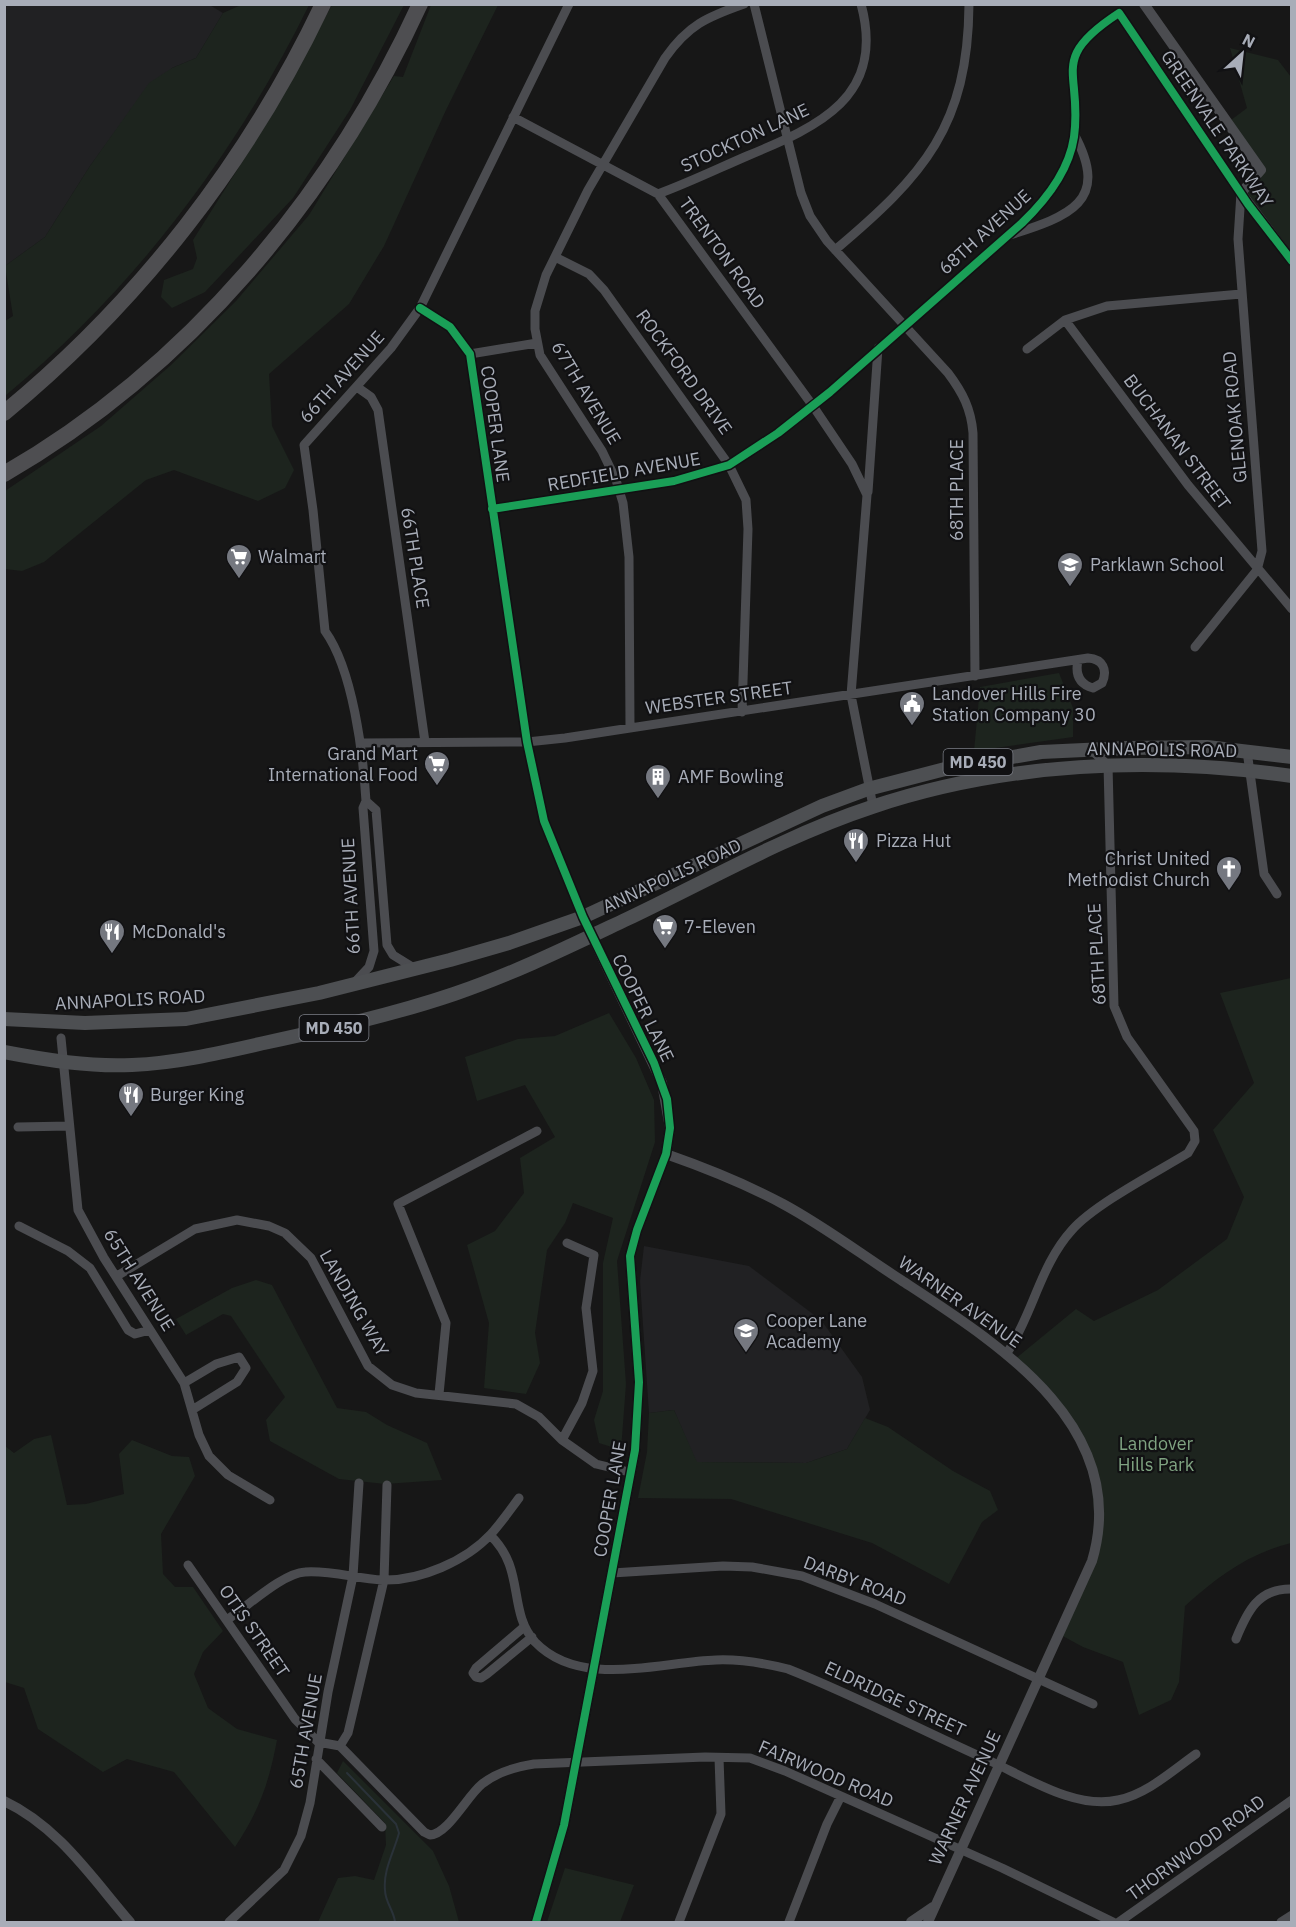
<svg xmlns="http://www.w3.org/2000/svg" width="1296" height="1927" font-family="'IBM Plex Sans',sans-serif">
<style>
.built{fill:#212123}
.green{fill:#1d241e}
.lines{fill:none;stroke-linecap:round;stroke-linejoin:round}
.stream{stroke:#2a3239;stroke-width:2}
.minor{stroke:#4b4c50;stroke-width:9}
.tertiary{stroke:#4b4c50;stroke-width:10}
.primary{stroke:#4d4f52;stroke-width:14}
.motorway{stroke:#4e4e51;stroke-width:16}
.cycleway-casing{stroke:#111113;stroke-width:11}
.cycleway{stroke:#1a9f57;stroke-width:8}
.labels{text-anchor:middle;stroke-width:4.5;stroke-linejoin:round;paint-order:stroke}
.shield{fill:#111113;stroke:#7b7e86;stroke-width:1.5}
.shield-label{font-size:16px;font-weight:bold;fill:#a8adb8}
.street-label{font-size:18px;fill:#a8adb8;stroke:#111113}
.poi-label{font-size:18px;fill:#a8adb8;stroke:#111113;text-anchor:start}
.park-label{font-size:18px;fill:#7fa381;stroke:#111113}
</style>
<rect width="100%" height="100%" fill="#171717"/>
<path class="built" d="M208,4L223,13L196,58L172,68L117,129L90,166L45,237L5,266V5Z
M644,1246L749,1266L821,1320L862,1377L870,1410L847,1449L806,1463L696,1462L674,1410L649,1413L640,1281Z"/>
<path class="green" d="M241,5H309C235,156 134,289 5,396V321L13,316L5,266L45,237L90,166L149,83L172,68L196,58L223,13Z
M332,5H404L350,110L293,198L205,292L172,308L161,297L164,280L193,269L197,258L193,240L273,113Z
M431,5H498L446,110L384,246L349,304L269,374L272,426L294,470L285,488L258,501L174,470L146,480L44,562L22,571L5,569V491L101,426L171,365L236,301L309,215L394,76L403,77Z
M1230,48L1278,60L1291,77V261L1241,193L1261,170L1227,123L1247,108Z
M1059,673L1073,708V737L974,751L980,687Z
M1291,978V1543C1249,1553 1217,1577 1185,1606L1179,1682L1171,1700L1139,1715L1123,1662L1083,1647L1059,1634L1097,1543L1089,1460L1065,1414L1015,1359L1076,1309L1094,1321L1158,1290L1227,1239L1244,1197L1213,1130L1254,1083L1220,993Z
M609,1013L636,1058L654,1100L655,1142L617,1261L626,1384L621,1450L599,1443L594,1420L603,1391V1263L613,1218L573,1203L565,1223L547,1250L535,1333L540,1363L526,1394L484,1388L489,1323L467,1245L495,1231L524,1193L520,1158L555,1137L525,1085L477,1101L465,1057L518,1039L555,1036Z
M256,1280L272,1285L337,1408L366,1412L387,1425L427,1443L442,1480L385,1484L339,1479L270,1441L266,1420L285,1397L231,1316L223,1314L186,1335L176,1319L232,1288Z
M674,1410L697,1462L806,1463L847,1449L865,1418L888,1427L953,1471L990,1491L998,1510L982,1522L949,1584L872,1543L731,1499L638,1498L647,1452L649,1413Z
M51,1435L67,1505L86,1504L124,1494L119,1454L132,1440L172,1456L189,1457L195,1476L161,1534L163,1574L175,1587H193L223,1631L203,1652L194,1674L208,1708L237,1729L277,1740C269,1783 259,1811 235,1847L174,1772L127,1759L103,1772L38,1729L24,1688L5,1682V1446L14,1453L34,1439Z
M343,1761L433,1851L449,1886L459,1922H318L338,1878L355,1876L374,1880L386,1845L385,1823L337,1773Z
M565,1868L634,1885L620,1922H547Z"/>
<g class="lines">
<path class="stream" d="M347,1773L396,1824L399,1833C394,1852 383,1870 385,1890C385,1902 394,1911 395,1922"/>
<path class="minor" d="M754,4L801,193L810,216L827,241L948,373C963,393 971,409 973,433L975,676
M513,117L658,194L813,406L852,464L867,495L851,695L873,806
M658,194C688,183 717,169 747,156C819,126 886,97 861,4
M1010,235C1069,216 1111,202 1074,134
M835,250C924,175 968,126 969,4
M555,257L589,274L604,290L729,465L746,500L748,529L742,712
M420,308L450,327L470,354L527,742L544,821L583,917
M1065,320L1188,485L1292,609
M1027,349L1065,320L1107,306L1241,294
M470,354L537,343
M357,387L371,397L378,410L425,742
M868,492L878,348
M492,509L674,481L729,465L778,433L830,392L1022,223C1046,200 1069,171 1074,137C1083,71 1047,60 1119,13L1241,193L1238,239L1262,551L1257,570L1195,647
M630,728L629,557L623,503L616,480L602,451L540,355L535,329V311L546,275L588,190L665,58C688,25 707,17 744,4
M362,743L527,742L565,738L1088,658C1103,659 1108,670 1102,683L1093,688C1079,684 1075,674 1078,660
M1247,751L1264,874L1277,894
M366,801L376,810L387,945L393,955L414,968
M355,982L369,967L374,951L363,808L366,801C363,753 353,670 325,631L313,510L304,445L391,348L420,308L569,4
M61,1038L78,1210L104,1258L184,1383L199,1435L209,1456L228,1475L270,1500
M18,1127L69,1126
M19,1226L68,1251L90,1268L128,1330L135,1334L150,1330
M117,1276L195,1229L237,1220L269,1226L285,1233L311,1258L368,1366L392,1385L416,1393L516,1404L539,1417L562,1440L596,1464L629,1472
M1007,1353C1033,1314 1040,1265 1072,1230C1095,1204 1157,1172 1188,1153L1195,1141L1194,1131L1127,1037L1114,1006L1108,765L1090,749
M184,1383L216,1364L239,1357L246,1368L237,1382L192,1410
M439,1394L446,1323L398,1204L537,1131
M562,1440L582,1403L593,1371L586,1308L594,1255L567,1243
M490,1535C526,1569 507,1611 535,1642C580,1689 659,1662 716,1660C740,1659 764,1663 788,1669C856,1696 921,1730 988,1760C1026,1777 1075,1810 1118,1800C1147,1794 1172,1771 1196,1754
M188,1565L295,1719L318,1742L340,1746L424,1832L430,1835C448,1834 467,1796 482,1784C497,1772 515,1767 534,1764L705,1757L750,1758L785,1771L1002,1868L1113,1922
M612,1573L723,1566L752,1567L802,1576L875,1604L1093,1704
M228,1619C248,1606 283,1573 305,1572C331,1570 357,1579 383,1580C420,1581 466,1561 491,1534C501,1523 510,1510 519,1498
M524,1627L476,1668L473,1673L476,1677L481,1678L487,1674L532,1637
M1236,1639C1247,1612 1258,1588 1292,1589
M340,1746L348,1733L384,1580L387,1485
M316,1759L382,1827
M229,1922L284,1870L301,1836L310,1803L328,1692L353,1576L359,1483
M679,1922L721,1814L719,1758
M789,1922L827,1824L841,1796
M1119,1922L1292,1800
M1281,1922L1292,1915"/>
<path class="tertiary" d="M1144,4L1261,170L1241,193L1292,261
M666,1154C706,1168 746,1184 783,1204C824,1226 862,1255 901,1280C997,1343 1132,1426 1092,1561L928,1922
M4,1801C59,1827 92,1878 130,1922
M536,1922L564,1825L635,1450L639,1382L630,1256L637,1230L666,1154L670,1128L662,1083L583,917
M911,1922L933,1907"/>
<path class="primary" d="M4,1019L85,1023L186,1019L319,993L450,960L509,943L583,917L822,806L868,789L949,768L1041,752L1127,748L1207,747L1292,757
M4,1052C46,1060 89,1067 132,1065C177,1063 220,1053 264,1043C328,1029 392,1015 454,994C513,974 570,946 627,919C707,881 787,835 872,807C1006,762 1152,756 1292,776"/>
<path class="motorway" d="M4,413C139,302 248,162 323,4
M4,474C188,368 332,196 420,4"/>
<defs>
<path id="cycleway" d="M420,308L450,327L470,354L527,742L544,821L583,917L654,1063L667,1099L670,1128L666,1154L637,1230L630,1256L639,1382L635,1450L564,1825L536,1922
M492,509L674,481L729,465L778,433L830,392L1022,223C1046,200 1069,171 1074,137C1083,71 1047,60 1119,13L1248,204L1292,261"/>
</defs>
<use href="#cycleway" class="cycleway-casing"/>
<use href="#cycleway" class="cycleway"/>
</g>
<defs>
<symbol id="supermarket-pin" viewBox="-11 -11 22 30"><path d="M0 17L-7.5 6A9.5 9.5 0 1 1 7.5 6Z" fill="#757880" stroke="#111113"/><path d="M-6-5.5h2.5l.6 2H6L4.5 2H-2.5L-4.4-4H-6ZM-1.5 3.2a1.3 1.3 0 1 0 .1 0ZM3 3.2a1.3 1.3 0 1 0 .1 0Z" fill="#fff"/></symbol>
<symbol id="school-pin" viewBox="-11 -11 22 30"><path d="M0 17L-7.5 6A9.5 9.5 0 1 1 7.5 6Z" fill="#757880" stroke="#111113"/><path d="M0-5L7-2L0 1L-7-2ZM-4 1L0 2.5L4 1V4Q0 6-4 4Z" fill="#fff"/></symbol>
<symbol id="civic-pin" viewBox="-11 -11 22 30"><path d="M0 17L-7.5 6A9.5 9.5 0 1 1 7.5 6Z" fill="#757880" stroke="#111113"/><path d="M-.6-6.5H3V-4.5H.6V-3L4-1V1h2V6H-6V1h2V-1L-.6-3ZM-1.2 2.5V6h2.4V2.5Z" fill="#fff"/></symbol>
<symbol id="building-pin" viewBox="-11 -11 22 30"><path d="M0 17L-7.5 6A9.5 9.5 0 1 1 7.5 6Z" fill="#757880" stroke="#111113"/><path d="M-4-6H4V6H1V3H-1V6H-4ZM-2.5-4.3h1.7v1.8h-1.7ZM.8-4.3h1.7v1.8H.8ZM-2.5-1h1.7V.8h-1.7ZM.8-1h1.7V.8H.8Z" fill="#fff"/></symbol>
<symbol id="restaurant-pin" viewBox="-11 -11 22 30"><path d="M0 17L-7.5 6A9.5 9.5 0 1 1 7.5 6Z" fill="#757880" stroke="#111113"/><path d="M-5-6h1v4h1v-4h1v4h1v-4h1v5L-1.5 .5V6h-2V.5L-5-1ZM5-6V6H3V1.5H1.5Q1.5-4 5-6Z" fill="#fff"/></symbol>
<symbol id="church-pin" viewBox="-11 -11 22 30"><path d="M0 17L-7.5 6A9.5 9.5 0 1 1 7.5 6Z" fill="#757880" stroke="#111113"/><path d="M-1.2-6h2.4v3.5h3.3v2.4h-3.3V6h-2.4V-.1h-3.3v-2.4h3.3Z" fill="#fff"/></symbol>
</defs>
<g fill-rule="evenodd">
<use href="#supermarket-pin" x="224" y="542" width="30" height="40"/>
<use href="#school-pin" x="1055" y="550" width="30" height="40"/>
<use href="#civic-pin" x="897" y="689" width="30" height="40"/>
<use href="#supermarket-pin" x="422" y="749" width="30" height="40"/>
<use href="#building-pin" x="643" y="762" width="30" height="40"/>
<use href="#restaurant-pin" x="841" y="826" width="30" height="40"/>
<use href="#church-pin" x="1214" y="854" width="30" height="40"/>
<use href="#supermarket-pin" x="650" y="912" width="30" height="40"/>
<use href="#restaurant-pin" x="97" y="917" width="30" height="40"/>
<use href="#restaurant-pin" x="116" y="1080" width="30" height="40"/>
<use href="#school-pin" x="731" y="1316" width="30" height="40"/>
</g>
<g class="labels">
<g class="shield">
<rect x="943.5" y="749" width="69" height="26" rx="4.5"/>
<rect x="299.5" y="1015" width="69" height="26" rx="4.5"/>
</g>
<g class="shield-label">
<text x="978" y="768">MD 450</text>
<text x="334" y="1034">MD 450</text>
</g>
<g class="street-label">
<text transform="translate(1217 129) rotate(56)" y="6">GREENVALE PARKWAY</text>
<text transform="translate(745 138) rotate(-25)" y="6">STOCKTON LANE</text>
<text transform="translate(985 232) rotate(-42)" y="6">68TH AVENUE</text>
<text transform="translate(722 253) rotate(54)" y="6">TRENTON ROAD</text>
<text transform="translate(684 372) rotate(54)" y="6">ROCKFORD DRIVE</text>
<text transform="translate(342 377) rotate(-48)" y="6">66TH AVENUE</text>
<text transform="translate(586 393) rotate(59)" y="6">67TH AVENUE</text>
<text transform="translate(1235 417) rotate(-95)" y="6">GLENOAK ROAD</text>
<text transform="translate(495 424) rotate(82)" y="6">COOPER LANE</text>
<text transform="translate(1177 442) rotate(53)" y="6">BUCHANAN STREET</text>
<text transform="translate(624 472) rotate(-10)" y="6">REDFIELD AVENUE</text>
<text transform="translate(957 490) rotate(-90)" y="6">68TH PLACE</text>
<text transform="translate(415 558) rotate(81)" y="6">66TH PLACE</text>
<text transform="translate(719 698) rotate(-8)" y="6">WEBSTER STREET</text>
<text transform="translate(1162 750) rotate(1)" y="6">ANNAPOLIS ROAD</text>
<text transform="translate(672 876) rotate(-25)" y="6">ANNAPOLIS ROAD</text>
<text transform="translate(351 896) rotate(-93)" y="6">66TH AVENUE</text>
<text transform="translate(1097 954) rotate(-93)" y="6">68TH PLACE</text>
<text transform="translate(130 1000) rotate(-3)" y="6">ANNAPOLIS ROAD</text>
<text transform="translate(643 1008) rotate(64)" y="6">COOPER LANE</text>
<text transform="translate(139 1280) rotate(58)" y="6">65TH AVENUE</text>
<text transform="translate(960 1302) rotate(35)" y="6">WARNER AVENUE</text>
<text transform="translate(354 1303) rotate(60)" y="6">LANDING WAY</text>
<text transform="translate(610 1499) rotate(-80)" y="6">COOPER LANE</text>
<text transform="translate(855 1581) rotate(21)" y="6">DARBY ROAD</text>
<text transform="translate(254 1631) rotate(55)" y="6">OTIS STREET</text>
<text transform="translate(895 1699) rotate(25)" y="6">ELDRIDGE STREET</text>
<text transform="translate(306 1731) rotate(-80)" y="6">65TH AVENUE</text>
<text transform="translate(826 1774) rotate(23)" y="6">FAIRWOOD ROAD</text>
<text transform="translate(965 1798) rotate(-65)" y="6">WARNER AVENUE</text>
<text transform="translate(1196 1848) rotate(-36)" y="6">THORNWOOD ROAD</text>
</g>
<g class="poi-label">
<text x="258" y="563">Walmart</text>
<text x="1090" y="571">Parklawn School</text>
<text x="932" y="700">Landover Hills Fire<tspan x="932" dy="21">Station Company 30</tspan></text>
<text x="418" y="760" text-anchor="end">Grand Mart<tspan x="418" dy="21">International Food</tspan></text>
<text x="678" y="783">AMF Bowling</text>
<text x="876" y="847">Pizza Hut</text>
<text x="1210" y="865" text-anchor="end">Christ United<tspan x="1210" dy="21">Methodist Church</tspan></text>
<text x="684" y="933">7-Eleven</text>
<text x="132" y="938">McDonald's</text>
<text x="150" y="1101">Burger King</text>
<text x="766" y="1327">Cooper Lane<tspan x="766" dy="21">Academy</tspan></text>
</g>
<g class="park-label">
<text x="1156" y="1450">Landover<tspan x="1156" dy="21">Hills Park</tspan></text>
</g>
</g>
<rect width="1296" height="1927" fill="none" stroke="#a8adb8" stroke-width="12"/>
<g transform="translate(1242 54) rotate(27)" stroke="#111113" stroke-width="4.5" paint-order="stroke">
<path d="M0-4.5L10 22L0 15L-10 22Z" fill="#a8adb8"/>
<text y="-9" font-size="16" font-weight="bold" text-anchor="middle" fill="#a8adb8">N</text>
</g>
</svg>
